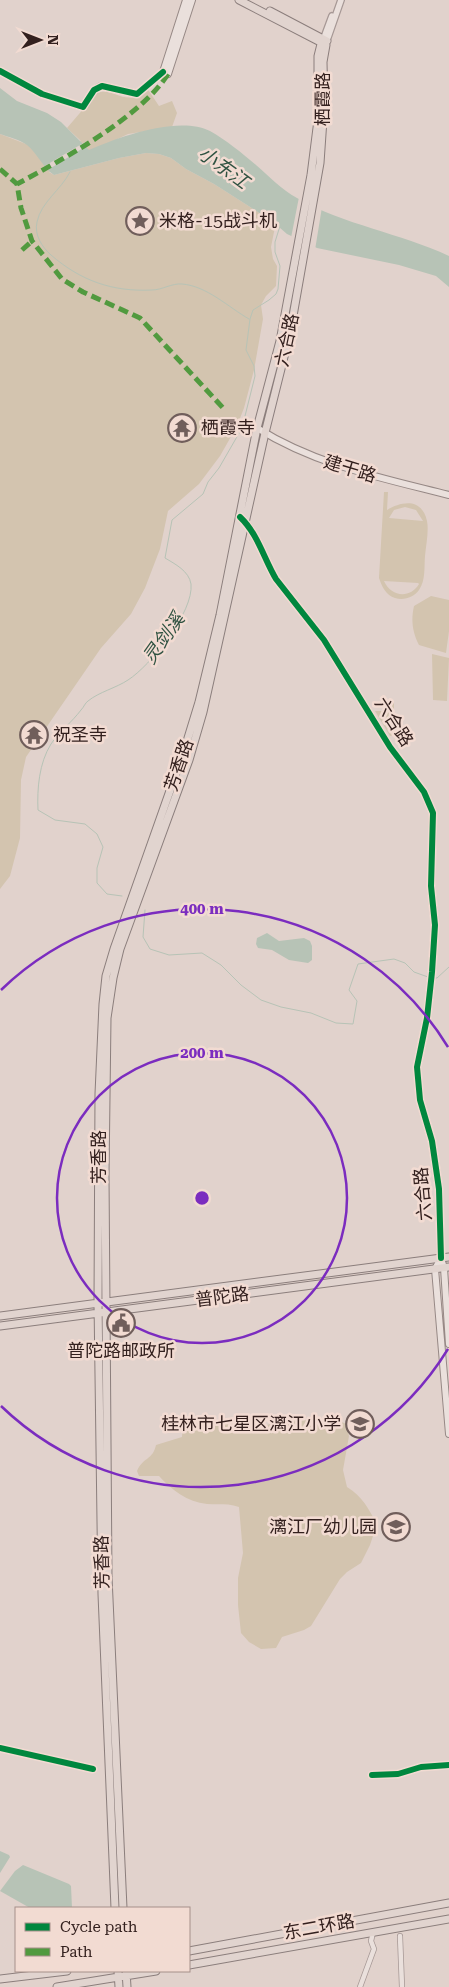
<svg xmlns="http://www.w3.org/2000/svg" width="449" height="1987" font-family="'Roboto Serif','Noto Sans SC',serif">
<style>
.green{fill:#d3c4af;fill-rule:evenodd}
.water{fill:#b7c3b6}
.pier{fill:#e1d2cc}
.lines{fill:none;stroke-linecap:round;stroke-linejoin:round}
.stream{stroke:#b7c3b6;stroke-width:1}
.minor-casing{stroke:#a69895;stroke-width:6}
.tertiary-casing{stroke:#a69895;stroke-width:8}
.secondary-casing{stroke:#968885;stroke-width:8}
.primary-casing{stroke:#8b7e7c;stroke-width:9}
.minor{stroke:#eae0dc;stroke-width:4.5}
.tertiary{stroke:#eae0dc;stroke-width:5.5}
.secondary{stroke:#eae0dc;stroke-width:6}
.primary{stroke:#e1d4cf;stroke-width:7}
.quiet{stroke:#519a3f;stroke-width:5;stroke-dasharray:10 5;stroke-linecap:butt}
.cycleway-casing{stroke:#f2dbd2;stroke-width:9}
.cycleway{stroke:#00873e;stroke-width:6}
.ring{fill:none;stroke:#7b2cbf;stroke-width:2.5}
.labels{text-anchor:middle;stroke-width:5;stroke-linejoin:round;paint-order:stroke}
.street-label{font-size:18px;fill:#33201e;stroke:#f2dbd2}
.poi-label{font-size:18px;fill:#33201e;stroke:#f2dbd2;text-anchor:start}
.water-label{font-size:19px;font-style:italic;fill:#2f5241;stroke:#f2dbd2}
.centre{fill:#7b2cbf;stroke:#f2dbd2;stroke-width:2.5}
.ring-label{font-size:15px;text-anchor:middle;font-weight:bold;fill:#7b2cbf;stroke:#f2dbd2;stroke-width:5;stroke-linejoin:round;paint-order:stroke}
</style>
<rect width="100%" height="100%" fill="#e1d2cc"/>
<path class="green" d="M147,88L159,106L172,101L177,113L172,127L128,134L49,172L54,175L119,158L146,153L159,154L171,158L186,169L214,184L272,221L275,227L271,247L273,259L277,266L276,286L266,296L261,305L263,319L254,370L244,408L237,426L220,456L199,484L168,511L160,549L145,588L131,614L101,648L26,757L21,780L20,838L10,876L0,889V134L26,144L81,141L67,128L97,93C115,86 126,110 147,88Z
M384,492H388L387,510C402,501 422,498 427,521C429,531 426,545 425,556C424,566 426,580 419,590C414,597 404,601 395,598C386,595 382,587 379,578ZM405,507L416,510L423,521L389,518L394,510ZM384,581L418,583L419,584C410,599 391,597 384,581Z
M431,596L449,600V631L446,653L419,645C412,631 411,620 414,606Z
M432,654L449,658L447,701L433,700Z
M385,701H394V735L390,736L375,711H385Z
M336,1419L346,1424L349,1436L343,1470L347,1487C363,1497 368,1508 377,1524L370,1545L361,1563L347,1572L340,1579L311,1626L304,1630L282,1637L276,1648L261,1649L249,1642L241,1633L238,1605V1578L243,1553L239,1507C228,1503 218,1505 207,1504C187,1502 172,1490 159,1476H139L137,1471C143,1457 153,1460 156,1445L182,1437L183,1423L237,1424L259,1427L282,1421Z"/>
<path class="water" d="M0,88L17,101L47,113L61,122L89,150C118,137 179,115 210,131C226,140 242,153 256,165C269,176 282,190 297,198C344,225 400,233 449,256V287L436,276L399,265L317,248L287,234L272,221L214,184L186,169L171,158L159,154L146,153L119,158L54,175C44,169 37,153 27,145C19,139 8,137 0,134Z
M267,933L279,941L304,938L310,941L312,946V960L308,963L289,960L272,950L258,948L256,944L257,938Z
M0,1851L9,1855L10,1857L0,1873Z
M23,1865L69,1884L71,1886L72,1908H30L0,1891L15,1871Z"/>
<path class="pier" d="M85,142L88,145L46,171L43,167Z
M299,197L322,207L315,250L291,238Z"/>
<g class="lines">
<path class="stream" d="M70,172C61,190 41,202 37,222C34,235 42,247 51,255C81,281 113,292 152,290C162,290 172,283 182,284C207,286 228,307 249,319
M122,896L107,894L97,883V868L103,847L97,834L85,824L55,820L38,810C37,789 39,763 51,744C59,732 72,722 81,710C84,707 85,703 88,701C99,692 116,688 128,680C150,666 194,612 191,584C189,571 175,564 165,558L172,520L203,494L208,482L219,468L242,428L255,376L254,366L246,350L250,319L253,310L269,300L276,294L278,289L280,266L275,252V242L280,226
M145,910L143,937L150,949L169,955L202,953L221,965L241,985L261,1000L281,1007L311,1013L336,1023L353,1024L357,1001L349,990L358,964L394,959L405,963L414,972L428,977
M435,978H437L449,967"/>
<defs>
<path id="minor" d="M0,71L42,94L82,107L85,105
M0,1748L93,1769
M372,1775L398,1774L421,1767L449,1765
M400,1936L402,1987
M360,1987L374,1949L371,1941L373,1932"/>
<path id="tertiary" d="M322,43L332,16
M326,43L341,0
M85,105C90,98 93,88 102,86L137,94L163,72
M244,521C259,538 265,560 276,579L324,640L390,747L424,792L433,813L431,886L435,925L432,972L427,1018L417,1067L420,1100L432,1141L439,1189L441,1258"/>
<path id="secondary" d="M186,0L163,72L168,74L192,0
M257,428C316,465 382,478 449,495
M441,1258L435,1269L449,1434
M441,1258L444,1268L449,1344"/>
<path id="primary" d="M270,11L327,41
M0,1316L449,1257
M0,1326L449,1267
M115,1908L102,1594L98,1302L99,1094L103,1004L106,976L114,949L184,751L199,702L220,615L257,428L280,341L311,175L318,120V56L321,44
M123,1908L108,1577L105,1175L107,1018L113,978L120,949L189,760L203,712L265,433L290,333L320,163L324,105L323,62L326,45L239,0
M189,1951L449,1903
M189,1965L449,1919
M118,1971L119,1987
M126,1971L127,1987
M0,1979L67,1971
M57,1987L156,1971"/>
</defs>
<use href="#minor" class="minor-casing"/>
<use href="#tertiary" class="tertiary-casing"/>
<use href="#secondary" class="secondary-casing"/>
<use href="#primary" class="primary-casing"/>
<use href="#minor" class="minor"/>
<use href="#tertiary" class="tertiary"/>
<use href="#secondary" class="secondary"/>
<use href="#primary" class="primary"/>
<path class="quiet" d="M168,74C141,117 62,160 17,184L21,208L32,241L62,279L83,292L140,318L224,409
M0,169L17,184
M22,250L32,241"/>
<defs>
<path id="cycleway" d="M0,71L42,94L83,107L94,90L102,86L137,94L163,72
M240,517C258,534 264,559 276,579L324,640L390,747L424,792L433,813L431,886L435,925L432,972L427,1018L417,1067L420,1100L432,1141L439,1189L441,1258
M0,1748L93,1769
M372,1775L398,1774L421,1767L449,1765"/>
</defs>
<use href="#cycleway" class="cycleway-casing"/>
<use href="#cycleway" class="cycleway"/>
</g>
<g class="ring">
<circle cx="202" cy="1198" r="145"/>
<path d="M448 1349A289 289 0 0 1 1 1406M1 990A289 289 0 0 1 448 1047"/>
</g>
<defs>
<symbol id="sight-ring" viewBox="-11 -11 22 22"><circle r="9.5" fill="#f2dbd2" stroke="#705e5b" stroke-width="1.5"/><path d="M0-6L1.8-2.2L6-1.7L2.9 1.2L3.7 5.4L0 3.3L-3.7 5.4L-2.9 1.2L-6-1.7L-1.8-2.2Z" fill="#705e5b"/></symbol>
<symbol id="temple-ring" viewBox="-11 -11 22 22"><circle r="9.5" fill="#f2dbd2" stroke="#705e5b" stroke-width="1.5"/><path d="M0-6L5-2H3V0L6.5 2.5H4V6H1.5V3h-3V6H-4V2.5H-6.5L-3 0V-2H-5Z" fill="#705e5b"/></symbol>
<symbol id="civic-ring" viewBox="-11 -11 22 22"><circle r="9.5" fill="#f2dbd2" stroke="#705e5b" stroke-width="1.5"/><path d="M-.6-6.5H3V-4.5H.6V-3L4-1V1h2V6H-6V1h2V-1L-.6-3ZM-1.2 2.5V6h2.4V2.5Z" fill="#705e5b"/></symbol>
<symbol id="school-ring" viewBox="-11 -11 22 22"><circle r="9.5" fill="#f2dbd2" stroke="#705e5b" stroke-width="1.5"/><path d="M0-5L7-2L0 1L-7-2ZM-4 1L0 2.5L4 1V4Q0 6-4 4Z" fill="#705e5b"/></symbol>
</defs>
<g fill-rule="evenodd">
<use href="#sight-ring" x="124" y="205" width="32" height="32"/>
<use href="#temple-ring" x="166" y="412" width="32" height="32"/>
<use href="#temple-ring" x="18" y="719" width="32" height="32"/>
<use href="#civic-ring" x="105" y="1307" width="32" height="32"/>
<use href="#school-ring" x="344" y="1408" width="32" height="32"/>
<use href="#school-ring" x="380" y="1511" width="32" height="32"/>
</g>
<g class="labels">
<g class="street-label">
<text transform="translate(323 99) rotate(-90)" y="6">栖霞路</text>
<text transform="translate(287 340) rotate(-78)" y="6">六合路</text>
<text transform="translate(350 469) rotate(17)" y="6">建干路</text>
<text transform="translate(394 722) rotate(57)" y="6">六合路</text>
<text transform="translate(179 765) rotate(-71)" y="6">芳香路</text>
<text transform="translate(99 1157) rotate(-90)" y="6">芳香路</text>
<text transform="translate(423 1194) rotate(-95)" y="6">六合路</text>
<text transform="translate(222 1297) rotate(-7)" y="6">普陀路</text>
<text transform="translate(102 1562) rotate(-91)" y="6">芳香路</text>
<text transform="translate(319 1927) rotate(-10)" y="6">东二环路</text>
</g>
<g class="poi-label">
<text x="159" y="227">米格-15战斗机</text>
<text x="201" y="434">栖霞寺</text>
<text x="53" y="741">祝圣寺</text>
<text x="121" y="1357" text-anchor="middle">普陀路邮政所</text>
<text x="341" y="1430" text-anchor="end">桂林市七星区漓江小学</text>
<text x="377" y="1533" text-anchor="end">漓江厂幼儿园</text>
</g>
<g class="water-label">
<text transform="translate(224 167) rotate(36)" y="7">小东江</text>
<text transform="translate(163 638) rotate(-55)" y="7">灵剑溪</text>
</g>
</g>
<circle cx="202" cy="1198" r="8" class="centre"/>
<g class="ring-label">
<text x="202" y="914">400 m</text>
<text x="202" y="1058">200 m</text>
</g>
<rect x="15" y="1907" width="175" height="65" fill="#f2dbd2" stroke="#a6908a"/>
<rect x="25" y="1923" width="25" height="8" fill="#00873e" stroke="#a6908a"/>
<text x="60" y="1932" font-size="15" fill="#33201e">Cycle path</text>
<rect x="25" y="1948" width="25" height="8" fill="#519a3f" stroke="#a6908a"/>
<text x="60" y="1957" font-size="15" fill="#33201e">Path</text>
<g transform="translate(40 40) rotate(90)" stroke="#f2dbd2" stroke-width="4" paint-order="stroke">
<path d="M0-4L9 19L0 12L-9 19Z" fill="#33201e"/>
<text y="-8" font-size="14" font-weight="bold" text-anchor="middle" fill="#33201e">N</text>
</g>
</svg>
